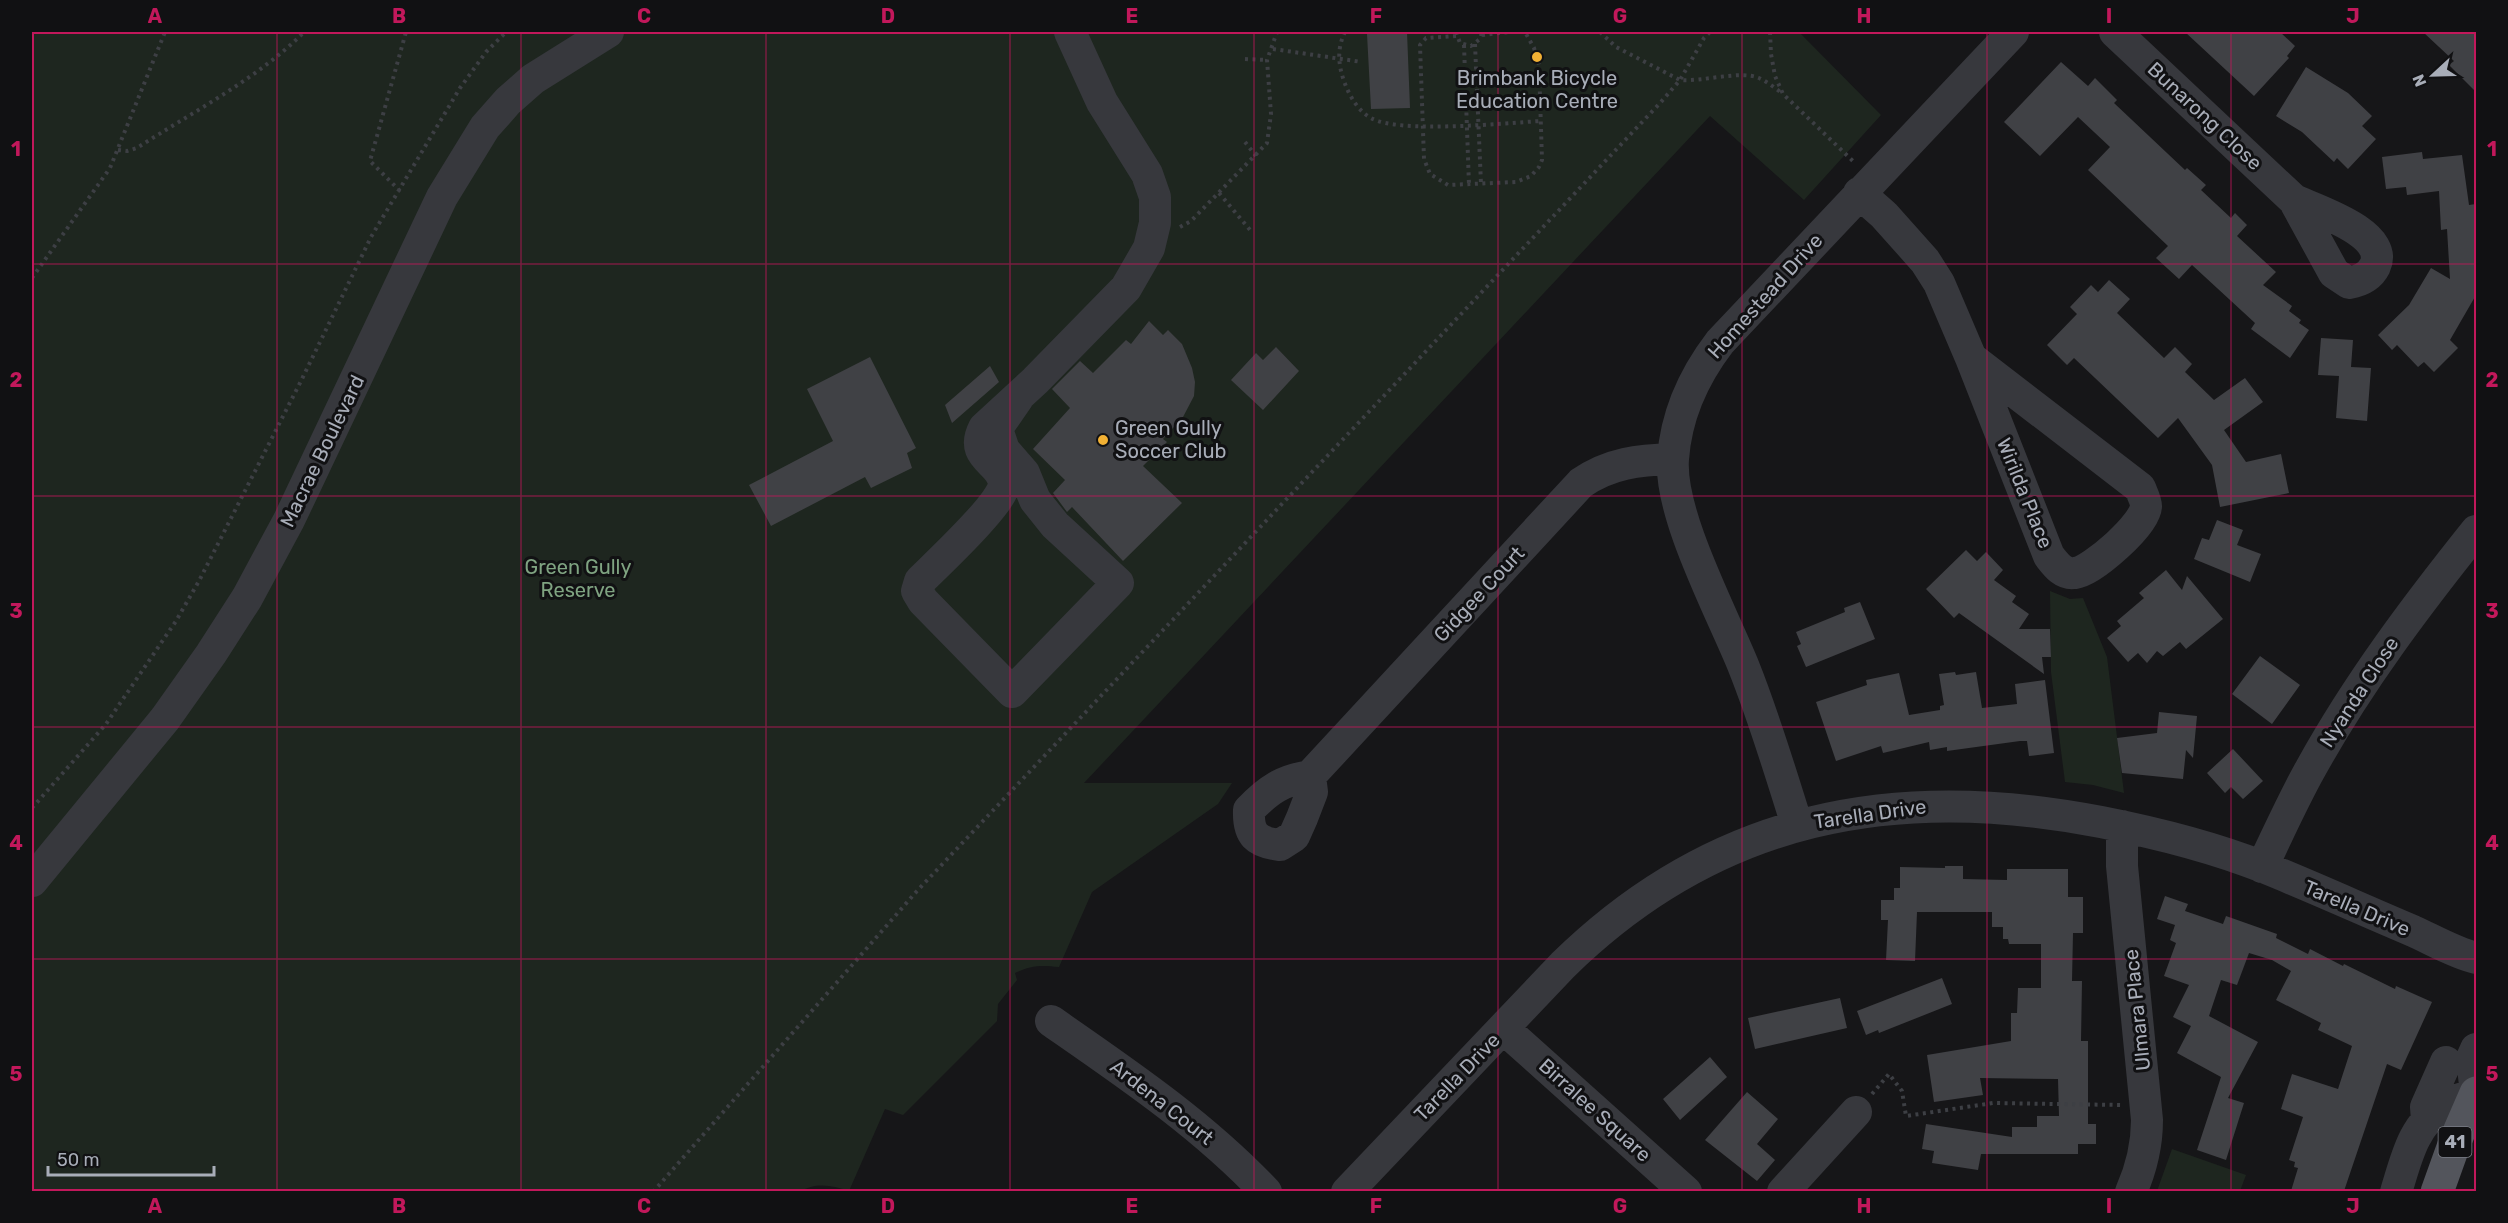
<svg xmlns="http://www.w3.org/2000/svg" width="2508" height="1223" font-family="Rubik,sans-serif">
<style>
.green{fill:#1e261f}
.building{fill:#404145}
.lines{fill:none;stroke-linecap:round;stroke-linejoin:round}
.path{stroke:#3d3f44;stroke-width:4;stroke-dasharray:3 4.5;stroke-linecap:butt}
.minor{stroke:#37383d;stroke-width:32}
.major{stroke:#53555c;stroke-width:33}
.grid{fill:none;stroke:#c2185b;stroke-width:1.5;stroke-opacity:0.55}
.poi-dot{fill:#f2b134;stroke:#111113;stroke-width:2}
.labels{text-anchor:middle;stroke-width:6;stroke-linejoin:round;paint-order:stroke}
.shield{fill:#111113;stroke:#7b7e86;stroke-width:1.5}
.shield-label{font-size:18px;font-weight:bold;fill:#a8adb8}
.poi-label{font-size:20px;fill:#a8adb8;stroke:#111113}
.street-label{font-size:20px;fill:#a8adb8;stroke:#111113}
.park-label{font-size:20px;fill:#7fa381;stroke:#111113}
.neatline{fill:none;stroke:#c2185b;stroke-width:2}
.grid-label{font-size:20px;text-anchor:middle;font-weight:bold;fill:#c2185b}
</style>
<rect width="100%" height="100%" fill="#161618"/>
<path class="green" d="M32,32H1799L1881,115L1804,200L1710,116L1084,783H1232L1218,804L1092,892L1059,967C1042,965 1031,965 1015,973L1017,980L998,1004L997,1021L903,1115L885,1109L849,1191C831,1185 816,1182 799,1192H32Z
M2050,591L2070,599L2083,598L2107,657L2124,793L2093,785L2065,782L2051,672Z
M2172,1149L2246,1175L2240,1191H2157Z"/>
<path class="building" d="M1407,32L1410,108L1371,109L1367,34Z
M2185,32H2280L2295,46L2287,56L2289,58L2254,96Z
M2423,32H2476V92L2449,65L2454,61Z
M2061,62L2088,86L2095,78L2117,100L2114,103L2185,170L2187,168L2206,185L2201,190L2231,218L2235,213L2247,225L2237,236L2276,272L2263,285L2292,306L2289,311L2301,320L2299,323L2309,330L2290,358L2251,329L2255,323L2192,265L2179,279L2156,258L2168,246L2088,170L2110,147L2078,117L2040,156L2004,122Z
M2306,67L2348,93L2372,116L2362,126L2376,139L2348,169L2337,158L2334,162L2302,132L2276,116Z
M2422,152L2423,159L2462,155L2469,205L2476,204V295L2450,340L2458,348L2434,372L2424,362L2418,367L2397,345L2392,350L2378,335L2409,305L2431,268L2450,279L2447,229L2441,230L2439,191L2407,195L2406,187L2386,189L2382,157Z
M2109,280L2130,299L2117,313L2164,358L2175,347L2192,364L2185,372L2214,400L2245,378L2263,402L2224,430L2246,462L2281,454L2289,493L2220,507L2212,465L2178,418L2158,438L2074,358L2067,365L2047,345L2077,314L2070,307L2091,285L2098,292Z
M1149,321L1163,335L1168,330L1182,344L1192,368L1195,382L1194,396L1183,417L1163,439L1167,442L1143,466L1182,503L1123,561L1072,507L1067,512L1053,493L1065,480L1033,449L1070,408L1052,389L1080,361L1093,373L1126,340L1131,344Z
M2321,338L2353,340L2351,367L2371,368L2367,421L2336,418L2339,376L2318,375Z
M1276,347L1299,371L1263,410L1231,380L1256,353L1263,360Z
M870,357L916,448L907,453L912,468L871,488L865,477L771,526L749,485L833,441L807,389Z
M990,366L999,382L952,423L945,405Z
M2217,520L2243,530L2237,545L2261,554L2250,582L2194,559L2202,538L2209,540Z
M1966,550L1977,561L1986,552L2003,570L1994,580L2016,596L2012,602L2029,614L2019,629H2050L2051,657H2042L2044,674L1959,613L1954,618L1926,589Z
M2166,570L2182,590L2187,576L2223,619L2186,649L2180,642L2163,656L2157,651L2147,663L2138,653L2128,662L2107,638L2121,626L2117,621L2144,598L2139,593Z
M1860,602L1875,639L1806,667L1797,646L1801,644L1796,632L1845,612L1844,608Z
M2260,656L2300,685L2272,724L2232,694Z
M1955,672L1956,675L1976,672L1982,708L2017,704L2015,684L2045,680L2054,753L2029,756L2027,741H2020L1947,751V747L1930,750L1929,742L1883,753L1881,746L1836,761L1816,702L1867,685L1866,680L1899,673L1909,715L1940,710V706L1944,705L1939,674Z
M2159,712L2197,716L2193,758L2186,750L2183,779L2122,773L2117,738L2157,733Z
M2233,749L2263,781L2243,799L2231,787L2225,793L2207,773Z
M1945,866H1963V879L2007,880V869H2068V897H2083V933H2073L2072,981H2082L2081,1041H2088V1124H2096V1144H2078V1154H1981L1978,1170L1932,1163L1934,1151L1922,1149L1926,1124L2012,1137V1127H2037V1116H2059L2058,1079L1980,1078L1983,1095L1934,1102L1927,1055L2011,1041V1013H2017L2018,988H2041V944H2009L2008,939H2003V927H1992V912H1917L1915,961L1886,960L1888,920H1881V900H1894V888H1900V867L1945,868Z
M2165,896L2188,904L2185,911L2223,924L2226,916L2277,934L2276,938L2308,954L2310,949L2343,966L2344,964L2395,989L2396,986L2432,1002L2401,1070L2387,1064L2344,1191H2291L2298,1168L2294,1167L2295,1162L2289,1160L2303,1117L2281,1109L2292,1074L2338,1089L2352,1046L2318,1030L2321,1023L2276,1000L2291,971L2272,960L2249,953L2237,985L2221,980L2209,1016L2258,1042L2228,1098L2244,1103L2226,1160L2197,1150L2221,1077L2177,1053L2191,1026L2173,1017L2189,985L2164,976L2176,943L2170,940L2175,925L2157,919Z
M1942,978L1952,1004L1879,1033L1878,1030L1866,1035L1857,1011Z
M1840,998L1847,1028L1755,1049L1748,1018Z
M1710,1057L1727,1077L1680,1120L1663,1099Z
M1747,1092L1778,1119L1757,1144L1775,1160L1757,1181L1705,1140Z"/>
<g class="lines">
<path class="path" d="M1345,32C1337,48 1338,64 1344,81C1349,95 1357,110 1371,118C1399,134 1505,123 1541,121
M1456,32L1460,43L1471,46L1480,39L1482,32
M1600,32L1616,47L1680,80C1702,82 1740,70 1759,78C1768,82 1776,89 1783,94
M1770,32L1771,54L1775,76L1783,94L1855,163
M1482,35L1509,32
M1456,36L1426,38L1420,45L1424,159L1430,174L1448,185L1516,182L1531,176L1539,167L1542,160L1539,65L1534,48L1525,32
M1475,44L1481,184
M1464,45L1469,185
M1273,49L1362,62
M1245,59L1267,60
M1245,142L1256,156
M118,150L127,151L137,148C191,113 260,77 304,32
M400,191L370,161L406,32
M1219,193L1251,231
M1180,227L1191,221L1267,143L1271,114L1267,60L1277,32
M32,278L110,168L165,32
M32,808L106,724L176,621L199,581L302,379L371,237L460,88L486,52L506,32
M1872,1094L1889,1074L1902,1091L1906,1116L1993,1103L2121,1105
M653,1192L917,891L1661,102L1680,80L1704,38L1710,32"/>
<path class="minor" d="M2115,32L2294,200L2334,273L2349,283C2360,281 2370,276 2375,266C2390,233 2315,210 2294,200
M1859,193L1884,215L1925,261L1939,283L1971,358L2049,556C2056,565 2063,575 2075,573C2092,571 2146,524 2146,506C2146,501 2142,493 2140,488L1971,358
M1018,398L1000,424L998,432L1004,450L1024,473L1035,500L1055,525L1118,583L1012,692L923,601L917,591L920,581C935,566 1005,501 1004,484C1003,461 968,459 984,428L1035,381L1126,288L1149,248L1155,223V197L1147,174L1102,102L1070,32
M1310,776L1312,792L1302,818L1294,836L1280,845C1256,842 1248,835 1249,810C1268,790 1283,780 1310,776L1581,483C1610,463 1639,460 1673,459
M1797,825C1780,771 1764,717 1743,665C1721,611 1669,514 1673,459C1676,415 1694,376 1720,342L2013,32
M2122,826V866L2147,1120C2147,1146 2142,1167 2131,1192
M2262,867C2278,834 2293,800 2311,768C2358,683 2416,606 2476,531
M32,881L165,719L211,654L247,598L289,520L442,197L485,127L508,101L533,79L608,32
M1051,1021C1126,1073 1203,1125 1266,1192
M1503,1028L1686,1192
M2427,1120L2426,1107L2446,1062
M1347,1192L1563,965C1716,815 1895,782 2101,822C2157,833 2210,846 2263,867C2313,887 2363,910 2413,931C2433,940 2455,953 2476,958
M1783,1192L1856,1112
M2396,1192C2406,1160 2413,1124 2444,1106C2453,1100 2465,1098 2476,1094L2472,1058L2476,1049"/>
<path class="major" d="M2437,1192L2456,1139L2476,1093"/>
</g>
<path class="grid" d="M277,32V1192M521,32V1192M766,32V1192M1010,32V1192M1254,32V1192M1498,32V1192M1742,32V1192M1987,32V1192M2231,32V1192M32,264H2476M32,496H2476M32,727H2476M32,959H2476"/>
<g class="poi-dot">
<circle cx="1537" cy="57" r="6"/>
<circle cx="1103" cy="440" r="6"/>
</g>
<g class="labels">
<rect class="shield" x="2438.5" y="1127" width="33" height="30" rx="4.5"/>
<g class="shield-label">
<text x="2455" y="1148">41</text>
</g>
<g class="poi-label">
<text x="1537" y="85">Brimbank Bicycle<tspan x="1537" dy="23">Education Centre</tspan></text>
<text x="1115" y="435" text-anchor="start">Green Gully<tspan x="1115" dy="23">Soccer Club</tspan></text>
</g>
<g class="street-label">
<text transform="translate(2205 116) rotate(43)" y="7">Bunarong Close</text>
<text transform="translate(1765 296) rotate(-48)" y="7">Homestead Drive</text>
<text transform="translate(322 451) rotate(-64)" y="7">Macrae Boulevard</text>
<text transform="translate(2025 493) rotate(68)" y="7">Wirilda Place</text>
<text transform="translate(1479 594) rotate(-47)" y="7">Gidgee Court</text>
<text transform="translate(2359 692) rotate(-57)" y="7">Nyanda Close</text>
<text transform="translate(1870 814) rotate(-8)" y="7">Tarella Drive</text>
<text transform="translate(2357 908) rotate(23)" y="7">Tarella Drive</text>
<text transform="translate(2137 1010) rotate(-96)" y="7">Ulmara Place</text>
<text transform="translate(1457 1077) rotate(-46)" y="7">Tarella Drive</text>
<text transform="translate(1162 1102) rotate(38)" y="7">Ardena Court</text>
<text transform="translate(1595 1110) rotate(42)" y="7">Birralee Square</text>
</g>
<g class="park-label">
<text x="578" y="574">Green Gully<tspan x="578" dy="23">Reserve</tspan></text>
</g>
</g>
<rect width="2508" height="1223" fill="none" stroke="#111113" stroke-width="66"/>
<g transform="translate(2433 75) rotate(248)" stroke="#111113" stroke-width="4.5" paint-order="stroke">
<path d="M0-4.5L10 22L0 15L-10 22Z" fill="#a8adb8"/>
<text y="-9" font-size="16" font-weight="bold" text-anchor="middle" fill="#a8adb8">N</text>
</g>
<path d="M48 1166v9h166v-9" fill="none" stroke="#a8adb8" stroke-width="3"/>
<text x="57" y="1166" font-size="18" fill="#a8adb8" stroke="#111113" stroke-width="4.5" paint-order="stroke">50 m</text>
<rect x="33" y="33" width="2442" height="1157" class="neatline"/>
<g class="grid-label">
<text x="155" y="23">A</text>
<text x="399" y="23">B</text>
<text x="644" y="23">C</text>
<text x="888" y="23">D</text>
<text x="1132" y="23">E</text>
<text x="1376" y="23">F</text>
<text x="1620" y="23">G</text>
<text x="1864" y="23">H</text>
<text x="2109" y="23">I</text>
<text x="2353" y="23">J</text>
<text x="16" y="156">1</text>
<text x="2492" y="156">1</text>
<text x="16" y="387">2</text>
<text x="2492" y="387">2</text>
<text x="16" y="618">3</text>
<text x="2492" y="618">3</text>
<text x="16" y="850">4</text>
<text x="2492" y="850">4</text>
<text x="16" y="1081">5</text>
<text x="2492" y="1081">5</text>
<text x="155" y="1213">A</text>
<text x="399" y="1213">B</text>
<text x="644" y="1213">C</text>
<text x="888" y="1213">D</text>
<text x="1132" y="1213">E</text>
<text x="1376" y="1213">F</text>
<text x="1620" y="1213">G</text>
<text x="1864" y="1213">H</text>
<text x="2109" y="1213">I</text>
<text x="2353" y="1213">J</text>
</g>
</svg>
